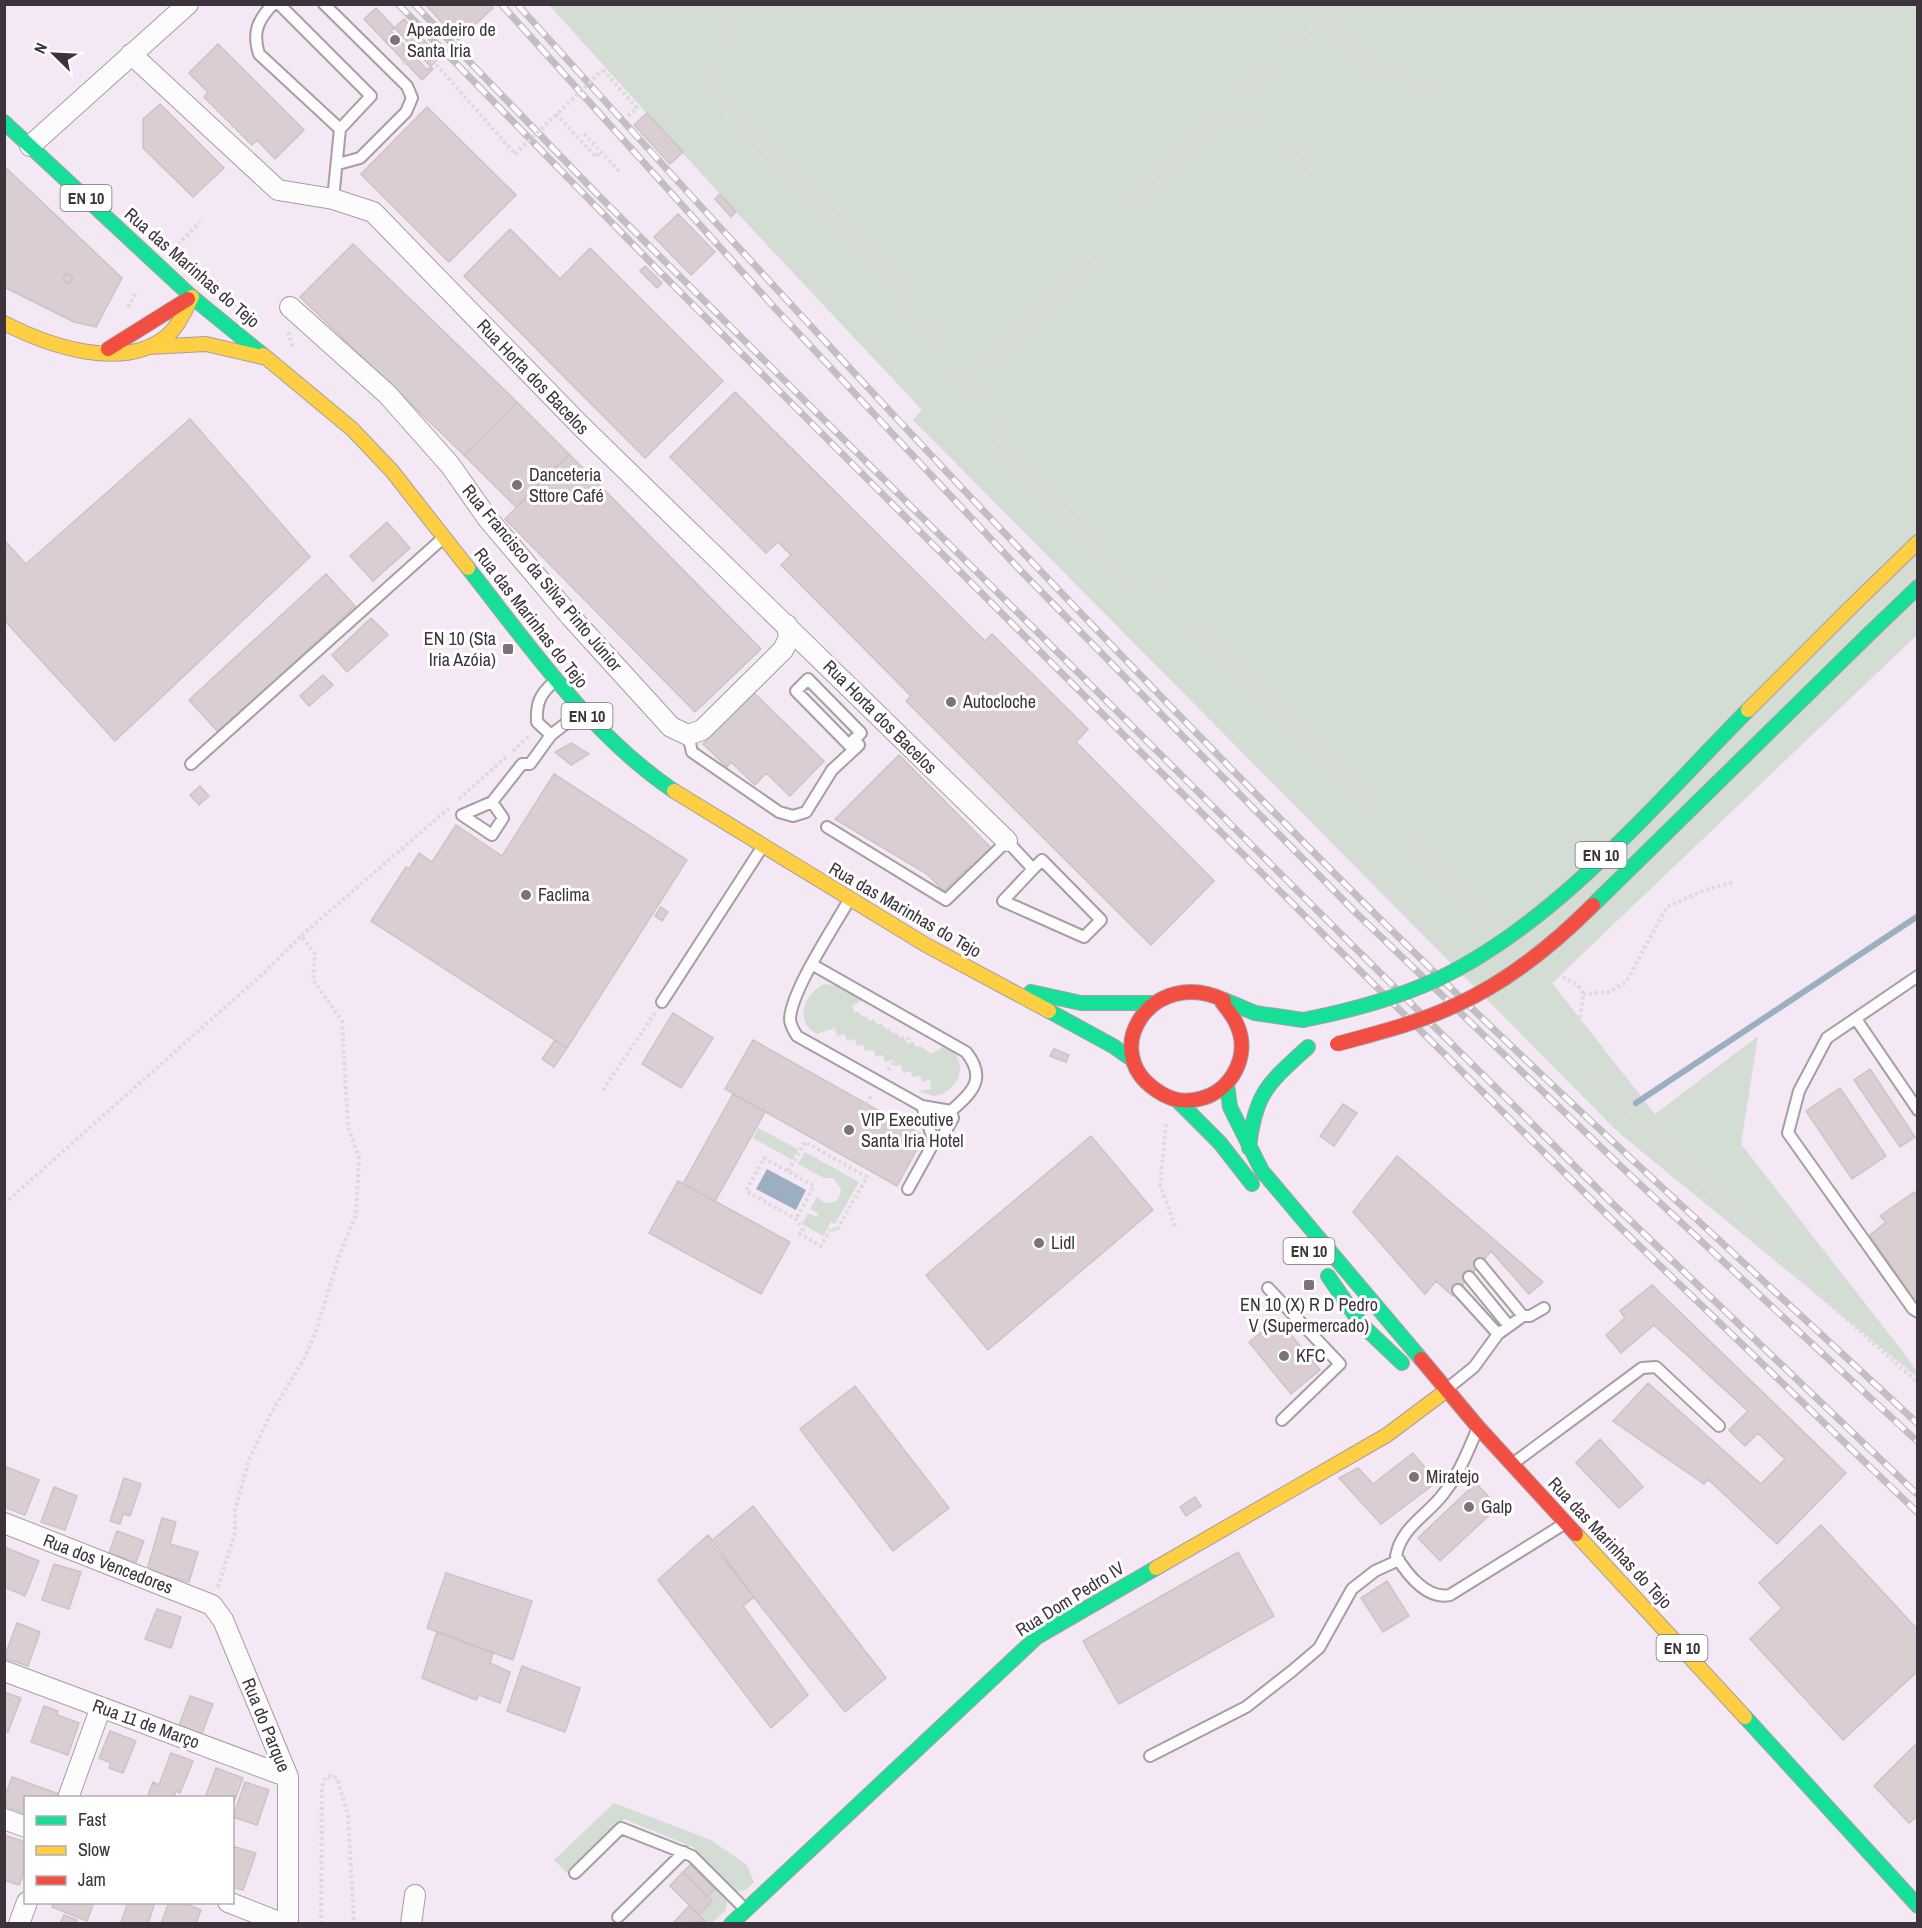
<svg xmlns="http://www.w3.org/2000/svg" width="1922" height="1928" font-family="'Archivo Narrow',sans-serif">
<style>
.green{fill:#d4ddd4}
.water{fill:#9caec1}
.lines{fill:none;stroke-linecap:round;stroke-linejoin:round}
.stream{stroke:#9caec1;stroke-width:6}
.building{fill:#dbced3;stroke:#cec2c7;stroke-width:1.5;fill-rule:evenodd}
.lane-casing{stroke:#a69da6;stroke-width:14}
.street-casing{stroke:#a69da6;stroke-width:22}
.fast-casing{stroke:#a69da6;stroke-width:16}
.slow-casing{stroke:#a69da6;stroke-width:16}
.jam-casing{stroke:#a69da6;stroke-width:16}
.path{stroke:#dddadd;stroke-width:4;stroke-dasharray:3 3;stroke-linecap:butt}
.lane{stroke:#fdfcfd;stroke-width:10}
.street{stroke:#fdfcfd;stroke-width:20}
.fast{stroke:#16e098;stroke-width:14}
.slow{stroke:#ffcf43;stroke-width:14}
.jam{stroke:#f24e42;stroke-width:14}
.rail-casing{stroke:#c2bec2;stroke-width:7}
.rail{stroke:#fff;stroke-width:4.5;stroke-dasharray:14;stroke-linecap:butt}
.fast-bridge-casing{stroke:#a69da6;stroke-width:16;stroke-linecap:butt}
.slow-bridge-casing{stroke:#a69da6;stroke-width:16;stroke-linecap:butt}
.jam-bridge-casing{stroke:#a69da6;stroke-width:16;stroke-linecap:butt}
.path-bridge{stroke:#dddadd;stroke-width:4;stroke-dasharray:3 3;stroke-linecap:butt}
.fast-bridge{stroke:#16e098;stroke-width:14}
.slow-bridge{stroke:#ffcf43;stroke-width:14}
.jam-bridge{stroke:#f24e42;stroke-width:14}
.poi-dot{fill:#7c727c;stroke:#fff;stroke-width:2}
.labels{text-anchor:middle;stroke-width:6;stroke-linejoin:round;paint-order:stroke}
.shield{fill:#fff;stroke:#767076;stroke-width:1.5}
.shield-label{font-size:16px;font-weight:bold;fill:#3c333c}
.poi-label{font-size:18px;fill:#3c333c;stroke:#fff;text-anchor:start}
.street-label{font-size:18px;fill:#3c333c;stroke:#fff}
</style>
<rect width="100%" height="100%" fill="#f4e8f4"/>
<path class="green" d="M549,5H1917V635L1552,983L1655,1114L1758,1036L1741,1144L1907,1357L1917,1372V1377L1619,1133L913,420L922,410L736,212Z
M824,984L839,986L864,999L852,1006L855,1013L858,1011L863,1017L866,1016L870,1021L873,1019L878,1025L881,1023L886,1029L889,1028L893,1034L896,1032L900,1038L903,1036L908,1044L913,1042L916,1047L920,1046L931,1054L947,1045C967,1061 963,1084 941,1095L933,1096L918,1091L931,1089L930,1079L922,1082L920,1076L912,1077L911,1071L903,1073L901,1065L895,1066L893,1060L885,1062L883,1055L875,1057L874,1050L865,1051L863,1045L857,1046L855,1039L847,1041L845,1034L837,1036L835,1028L816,1034C794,1020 804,994 824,984Z
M758,1128L798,1149L792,1160L753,1138Z
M805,1152L859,1182L835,1224L831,1222L823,1236L802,1224L808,1213L816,1217L819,1214L810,1209L817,1197C825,1205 831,1205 839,1198L841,1189L833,1178H824L798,1164Z
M614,1803L711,1840L747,1865L754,1882L746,1890L737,1891L693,1847L624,1819L568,1874L554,1860Z
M715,1889L727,1901L726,1910L712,1923H702L704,1921L699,1915L712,1902L707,1896Z"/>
<path class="water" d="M767,1169L806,1190L796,1210L756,1189Z"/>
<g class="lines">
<path class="stream" d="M1636,1103L1918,916"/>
</g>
<path class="building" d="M425,4H490L493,8L458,40Z
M376,8L433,69L422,80L364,19Z
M404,19L440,57L427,70L391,31Z
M218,44L304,130L275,159L257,140L252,145L204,97L208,92L189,73Z
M160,104L224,168L193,197L143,148V119Z
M427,107L516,195L449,262L361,174Z
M647,113L683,152L670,164L634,125Z
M4,166L122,278L96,327L74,322L4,287ZM66,273L73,277L70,284L63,280Z
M720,194L736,212L731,217L715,199Z
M678,214L715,252L691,275L654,237Z
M510,229L560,279L590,248L723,381L645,458L464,276Z
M353,244L517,402L464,455L300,297Z
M645,266L662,283L657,288L640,271Z
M66,273L73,277L70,284L63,280Z
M735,392L985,641L992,634L1088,729L1076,742L1214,881L1151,945L906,701L911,696L781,565L791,555L778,542L766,553L670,457Z
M517,402L569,454L516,507L464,455Z
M190,419L310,557L115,741L4,620V540L26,564Z
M569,454L761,649L695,712L505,519Z
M387,522L410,548L373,581L350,556Z
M326,574L355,606L218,732L189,700Z
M371,618L388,635L347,672L332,655Z
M323,675L333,685L309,706L300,696Z
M754,693L824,761L790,796L766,773L755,785L731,762L727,767L703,744Z
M571,743L589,754L571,765L555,752Z
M899,755L992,849L973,868L970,866L944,891L927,874L835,819Z
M554,774L687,860L567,1048L371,921L406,867L409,869L419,853L432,862L456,825L502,856Z
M200,786L209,796L199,805L190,795Z
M661,907L668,912L662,921L655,916Z
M673,1013L713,1038L681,1088L642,1064Z
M555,1040L567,1048L554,1067L542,1059Z
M753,1040L924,1136L897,1186L725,1089Z
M1054,1049L1069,1055L1066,1062L1050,1056Z
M1870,1069L1915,1137L1900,1147L1854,1080Z
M1840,1088L1886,1156L1852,1179L1806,1111Z
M733,1094L765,1112L715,1201L683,1184Z
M1343,1104L1357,1113L1334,1146L1320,1136Z
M1091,1136L1153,1210L988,1350L926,1275Z
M1397,1156L1543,1282L1529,1294L1491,1251L1453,1296L1436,1281L1425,1294L1353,1212Z
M678,1181L790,1242L761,1294L649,1233Z
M1914,1192L1918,1198V1296L1913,1299L1870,1235L1886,1222L1880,1216Z
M1652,1285L1846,1473L1777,1544L1708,1479L1704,1484L1613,1421L1648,1383L1761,1484L1785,1459L1758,1433L1745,1446L1729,1430L1748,1411L1654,1325L1621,1353L1606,1335L1625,1318L1620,1311Z
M1278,1319L1320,1370L1291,1394L1249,1342Z
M855,1386L949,1508L893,1551L800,1429Z
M1600,1439L1643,1487L1619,1508L1576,1463Z
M1413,1453L1430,1474L1428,1476L1434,1484L1381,1524L1339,1478L1358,1468L1373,1484Z
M4,1466L39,1480L25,1515L4,1507Z
M124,1478L141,1484L130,1516L123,1514L120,1524L110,1521Z
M1476,1483L1498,1507L1440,1561L1418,1538Z
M54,1487L77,1496L65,1530L41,1522Z
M1195,1497L1201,1506L1186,1516L1180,1507Z
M753,1506L886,1678L845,1712L710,1542Z
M162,1518L176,1522L170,1544L198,1552L189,1582L147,1570Z
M1821,1525L1918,1630V1671L1843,1740L1750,1639L1782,1608L1759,1583Z
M117,1531L144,1541L136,1562L109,1553Z
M708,1535L754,1597L743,1606L808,1695L771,1728L658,1580Z
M4,1547L39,1561L25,1596L4,1587Z
M1238,1552L1274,1616L1119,1704L1083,1641Z
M54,1564L81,1572L69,1609L42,1600Z
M446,1573L532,1601L513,1660L427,1628Z
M1387,1581L1409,1616L1383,1632L1361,1598Z
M157,1609L181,1617L171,1648L145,1639Z
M17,1623L40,1632L28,1666L4,1658Z
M437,1632L493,1653L490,1663L510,1672L500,1703L479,1695L476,1700L422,1678Z
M522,1666L580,1688L565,1732L507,1711Z
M4,1692L21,1698L8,1732L4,1731Z
M190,1696L213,1704L201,1736L178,1728Z
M44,1706L58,1711L57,1715L79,1723L68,1755L31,1742Z
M110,1731L136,1741L123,1773L109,1768L111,1763L99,1758Z
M1918,1742V1816L1909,1823L1874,1786Z
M171,1753L193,1761L180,1793L176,1791L174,1798H147L153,1782L159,1785Z
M216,1768L243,1778L232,1807V1798H205Z
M12,1777L59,1794L58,1798H26V1814L4,1806V1798Z
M245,1782L269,1790L257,1825L233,1817Z
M4,1835L26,1842V1867L19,1885L4,1880Z
M232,1846L256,1853L243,1890L232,1887Z
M691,1864L715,1889L707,1896L683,1872Z
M683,1872L712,1901L699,1915L670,1886Z
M54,1902H94L87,1921L52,1907Z
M128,1902H155L148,1924L121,1923Z
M169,1902H181L201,1910L196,1924H161Z
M689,1906L705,1921L672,1924Z
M64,1915L77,1920L76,1924H60Z"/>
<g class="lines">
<defs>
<path id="lane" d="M273,4C258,20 252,32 259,54L340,129L333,199
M279,4L371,96L340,129
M324,4L407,86L412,98L406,112L360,158L338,164
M808,679L861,733L849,745L796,691Z
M551,735L537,722C536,703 540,694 554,682
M688,735L692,752L779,812L793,816L806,812L832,770L859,745L854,739
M191,764L442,539
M492,802L503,818L492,835L462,815L492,802L522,764H530L551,735L582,711
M827,827L946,900L1007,841L1033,869L1042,860L1101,920L1084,937L1003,901L1033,869
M813,965L966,1052C987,1078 973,1092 951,1111L922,1106L797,1036C794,1031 790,1025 790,1019C791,991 834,927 849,900
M1918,976L1827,1038L1799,1091L1788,1133L1913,1309L1918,1312
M662,1002L761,849
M1856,1019L1918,1110
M922,1106L934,1142
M908,1189L934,1142L943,1136L953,1118L951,1111
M1480,1264L1523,1316
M1469,1277L1509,1326
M1268,1288L1340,1364L1282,1420
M1458,1290L1498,1334
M1448,1388L1474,1367L1498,1334L1523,1316H1530L1544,1308
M1477,1430C1467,1453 1459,1474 1444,1493C1428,1515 1401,1527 1396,1556C1407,1574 1427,1600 1450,1595L1564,1524
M1515,1462L1642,1368L1656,1367L1719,1426
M1150,1756L1246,1707L1292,1671L1319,1648L1352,1589L1375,1571L1399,1560
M575,1873L621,1828L692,1856L745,1909
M618,1917L684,1852"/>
<path id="street" d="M131,54L278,190L333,199L373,212L580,425L1007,841
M30,146L188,4
M290,307L387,394L450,465L488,519L571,617L671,727L688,735L702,730L783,650L789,638L787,625
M4,1523L212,1605L223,1620L288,1777V1924
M4,1671L288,1777
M68,1798L101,1707
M4,1819L26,1827
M228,1902L284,1924
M19,1924L27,1902
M411,1924L415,1895"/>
<path id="fast" d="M4,122L192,297L263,355
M468,568C531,648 590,734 674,791
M1870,633L1918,587
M1031,992L1081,1003H1152
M1224,1000L1255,1013L1303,1020
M1049,1011L1113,1046L1133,1060
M1227,1085L1230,1107L1262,1171L1421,1359
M1178,1101L1220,1143L1252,1184
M1249,1148C1255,1092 1269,1083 1308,1047
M1328,1276L1361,1324L1402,1363
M1745,1717L1918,1906
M731,1924L1037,1637L1156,1568"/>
<path id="slow" d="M4,323C49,346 123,372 167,336C179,326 185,310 192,297
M150,347L206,344L262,357
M263,355L352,429L392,471L468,568
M1848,610L1918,542
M674,791L926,945L1049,1011
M1576,1534L1745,1717
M1156,1568L1387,1435L1447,1390"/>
<path id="jam" d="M108,349L188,299
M1222,1002C1227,1009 1234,1017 1237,1025C1251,1056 1231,1092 1199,1099C1183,1103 1170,1100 1156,1090C1097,1050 1153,966 1224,1000
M1421,1359L1478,1427L1576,1534"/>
</defs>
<use href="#lane" class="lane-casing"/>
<use href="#street" class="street-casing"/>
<use href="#fast" class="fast-casing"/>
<use href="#slow" class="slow-casing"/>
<use href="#jam" class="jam-casing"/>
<path class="path" d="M708,4L721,25L714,74V97L727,118L838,218L899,284L921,321L963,376L972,393L978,377L963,376
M1310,28L1341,4
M403,64L421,47L515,154
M603,70L637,108L627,117
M1230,106L1253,119L1312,171
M556,114L596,157L601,152
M584,134L620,172
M174,249L200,222
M128,307L135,294
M288,332L293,348
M978,377L1246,87L1282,62L1310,28L1324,26L1355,55L1401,85L1438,88
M972,393L999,443L1025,472L1291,723L1350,782L1396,819L1436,866L1492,920
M513,751L529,736
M459,799L507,756
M1552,972L1577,984L1583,994L1578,1036L1586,1056L1643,1129L1759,1241L1918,1383
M1583,994L1609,992L1626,982L1667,907L1705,890L1734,882
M888,1070L910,1036
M603,1090L655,1013
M866,1104L872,1094
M1166,1124L1160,1185L1176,1228
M788,1171L805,1142L867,1177L836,1231L831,1228L821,1246L800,1234L803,1230L796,1219L746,1191L764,1158L814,1186L796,1219
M4,1204L267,970L301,936
M218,1587L235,1532V1510L249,1460L270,1415L305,1357L316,1331L339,1256L356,1215L359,1158L348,1127L342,1021L313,980L315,954L301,936L449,808
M321,1924L322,1786L326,1777L331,1776L337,1778L348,1816L354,1924"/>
<use href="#lane" class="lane"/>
<use href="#street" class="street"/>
<use href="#fast" class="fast"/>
<use href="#slow" class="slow"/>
<use href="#jam" class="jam"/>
<defs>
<path id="rail" d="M398,4L659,271L1328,939L1604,1212L1918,1513
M414,4L597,194L1338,931L1613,1204L1918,1495
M501,4L773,306L1020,570L1354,911L1631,1176L1918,1442
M517,4C793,310 1072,611 1363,902C1543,1081 1732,1251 1918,1424"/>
</defs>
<use href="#rail" class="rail-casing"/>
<use href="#rail" class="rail"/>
<defs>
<path id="fast-bridge" d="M1593,905L1870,633
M1303,1020C1349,1011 1395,999 1438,979C1556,923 1657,802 1748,710"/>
<path id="slow-bridge" d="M1748,710L1848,610"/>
<path id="jam-bridge" d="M1337,1044C1377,1033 1418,1023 1456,1005C1507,982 1554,944 1593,905"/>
</defs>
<use href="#fast-bridge" class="fast-bridge-casing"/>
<use href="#slow-bridge" class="slow-bridge-casing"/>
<use href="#jam-bridge" class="jam-bridge-casing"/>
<path class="path-bridge" d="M515,154L603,70"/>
<use href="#fast-bridge" class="fast-bridge"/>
<use href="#slow-bridge" class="slow-bridge"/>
<use href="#jam-bridge" class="jam-bridge"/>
</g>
<g class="poi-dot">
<circle cx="395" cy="40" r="6"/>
<circle cx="517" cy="485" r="6"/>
<rect x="502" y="643" width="12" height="12" rx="3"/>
<circle cx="951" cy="702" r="6"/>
<circle cx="526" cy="895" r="6"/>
<circle cx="849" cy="1130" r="6"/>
<circle cx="1039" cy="1243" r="6"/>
<rect x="1303" y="1279" width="12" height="12" rx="3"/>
<circle cx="1284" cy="1356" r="6"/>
<circle cx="1414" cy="1477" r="6"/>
<circle cx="1469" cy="1507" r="6"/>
</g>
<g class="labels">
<g class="shield">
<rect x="60.5" y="185" width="51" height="26" rx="4.5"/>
<rect x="561.5" y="703" width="51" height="26" rx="4.5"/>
<rect x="1575.5" y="842" width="51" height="26" rx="4.5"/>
<rect x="1283.5" y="1238" width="51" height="26" rx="4.5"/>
<rect x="1656.5" y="1635" width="51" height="26" rx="4.5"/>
</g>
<g class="shield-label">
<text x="86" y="204">EN 10</text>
<text x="587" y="722">EN 10</text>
<text x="1601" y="861">EN 10</text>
<text x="1309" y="1257">EN 10</text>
<text x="1682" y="1654">EN 10</text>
</g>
<g class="poi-label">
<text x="407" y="36">Apeadeiro de<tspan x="407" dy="21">Santa Iria</tspan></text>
<text x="529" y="481">Danceteria<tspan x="529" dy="21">Sttore Café</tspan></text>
<text x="496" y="645" text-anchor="end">EN 10 (Sta<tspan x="496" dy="21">Iria Azóia)</tspan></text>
<text x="963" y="708">Autocloche</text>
<text x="538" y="901">Faclima</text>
<text x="861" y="1126">VIP Executive<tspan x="861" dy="21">Santa Iria Hotel</tspan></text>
<text x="1051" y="1249">Lidl</text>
<text x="1309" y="1311" text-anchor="middle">EN 10 (X) R D Pedro<tspan x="1309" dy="21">V (Supermercado)</tspan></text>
<text x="1296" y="1362">KFC</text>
<text x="1426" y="1483">Miratejo</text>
<text x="1481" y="1513">Galp</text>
</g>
<g class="street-label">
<text transform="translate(192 268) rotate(41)" y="6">Rua das Marinhas do Tejo</text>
<text transform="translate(533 377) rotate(46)" y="6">Rua Horta dos Bacelos</text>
<text transform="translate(542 578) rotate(50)" y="6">Rua Francisco da Silva Pinto Júnior</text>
<text transform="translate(531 618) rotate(52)" y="6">Rua das Marinhas do Tejo</text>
<text transform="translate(880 717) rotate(45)" y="6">Rua Horta dos Bacelos</text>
<text transform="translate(905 910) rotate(30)" y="6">Rua das Marinhas do Tejo</text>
<text transform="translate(1610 1543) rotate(47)" y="6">Rua das Marinhas do Tejo</text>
<text transform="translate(108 1564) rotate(21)" y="6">Rua dos Vencedores</text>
<text transform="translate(1070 1599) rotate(-32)" y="6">Rua Dom Pedro IV</text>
<text transform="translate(146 1724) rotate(20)" y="6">Rua 11 de Março</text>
<text transform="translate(266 1725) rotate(68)" y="6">Rua do Parque</text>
</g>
</g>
<rect width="1922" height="1928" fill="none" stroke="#3c333c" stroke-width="12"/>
<rect x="24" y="1796" width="210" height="108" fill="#ffffff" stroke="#b1adb1" stroke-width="1.5"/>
<rect x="36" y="1816" width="30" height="9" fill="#16e098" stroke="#b1adb1" stroke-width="1.5"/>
<text x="78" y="1826" font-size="18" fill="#3c333c">Fast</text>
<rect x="36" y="1846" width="30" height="9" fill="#ffcf43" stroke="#b1adb1" stroke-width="1.5"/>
<text x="78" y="1856" font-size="18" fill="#3c333c">Slow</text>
<rect x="36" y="1876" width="30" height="9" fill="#f24e42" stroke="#b1adb1" stroke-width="1.5"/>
<text x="78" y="1886" font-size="18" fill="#3c333c">Jam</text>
<g transform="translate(54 54) rotate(294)" stroke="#ffffff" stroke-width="4.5" paint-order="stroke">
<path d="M0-4.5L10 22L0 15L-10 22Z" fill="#3c333c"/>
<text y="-9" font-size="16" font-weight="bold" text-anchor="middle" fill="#3c333c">N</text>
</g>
</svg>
